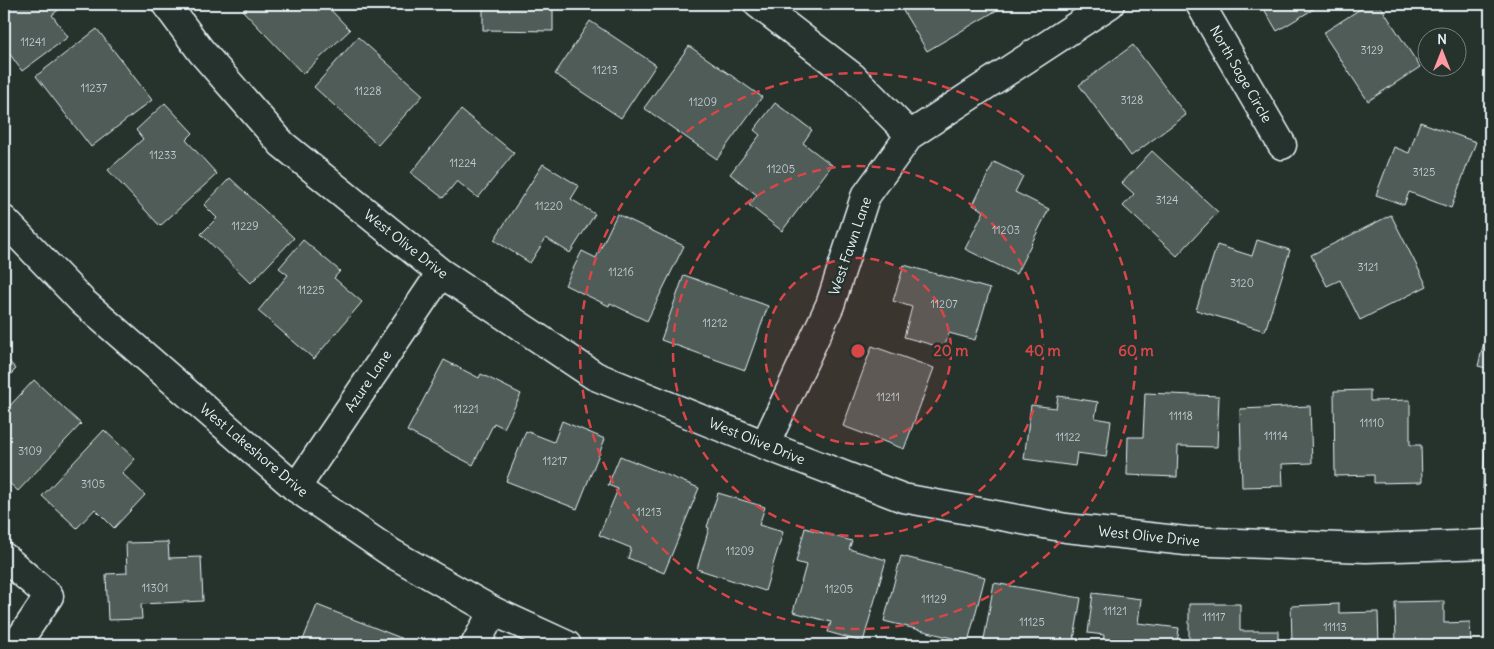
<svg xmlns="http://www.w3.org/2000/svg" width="1494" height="649" font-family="Delius,sans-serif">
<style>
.building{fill:#505c59;stroke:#e8f1f8}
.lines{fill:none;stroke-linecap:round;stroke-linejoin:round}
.minor-casing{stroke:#e8f1f8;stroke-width:31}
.tertiary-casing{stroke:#e8f1f8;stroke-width:31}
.minor{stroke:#26332d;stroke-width:28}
.tertiary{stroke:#26332d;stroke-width:28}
.ring{fill:none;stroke:#d94647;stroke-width:2.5;stroke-dasharray:9 6}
.labels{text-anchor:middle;stroke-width:5;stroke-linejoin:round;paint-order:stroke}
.number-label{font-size:11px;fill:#c2ccd0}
.street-label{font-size:14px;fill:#e8f1f8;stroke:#26332d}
.centre{fill:#d94647;stroke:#26332d;stroke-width:2.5}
.ring-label{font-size:15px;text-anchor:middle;font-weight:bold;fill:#d94647;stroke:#26332d;stroke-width:5;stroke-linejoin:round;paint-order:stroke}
</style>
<rect width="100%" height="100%" fill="#26332d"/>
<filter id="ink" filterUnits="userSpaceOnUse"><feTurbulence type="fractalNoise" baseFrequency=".02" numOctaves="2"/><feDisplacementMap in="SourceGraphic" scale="10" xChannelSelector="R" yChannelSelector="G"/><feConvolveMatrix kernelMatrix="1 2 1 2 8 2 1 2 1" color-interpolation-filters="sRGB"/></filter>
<g filter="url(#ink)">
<path class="building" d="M4,4H66L52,15L68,37L22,71L4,46Z
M251,4H325L350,30L303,74L243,11Z
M483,4H553V31L483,30Z
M899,4H1002L1004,6L927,51Z
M1261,4H1322L1277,31Z
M1368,4H1379L1420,67L1368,101L1323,33Z
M590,21L656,65L621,118L555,74Z
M97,29L152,100L91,147L36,76Z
M358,37L423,95L378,145L314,87Z
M1133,45L1186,115L1131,156L1079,85Z
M689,46L762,97L717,159L644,108Z
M165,103L193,133L186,140L217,174L160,226L108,170L143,139L136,130Z
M775,103L812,130L803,143L832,165L782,231L749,205L757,195L730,174L760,135L754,130Z
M461,110L514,153L478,198L457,181L443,198L411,173Z
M1420,122L1476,142L1451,208L1409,192L1404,205L1376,195L1394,147L1409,153Z
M1152,151L1218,212L1177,256L1123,206L1134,194L1122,183Z
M994,162L1023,176L1015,192L1049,209L1016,274L965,249L984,211L973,205Z
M543,164L579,186L571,199L595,214L570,253L546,238L530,263L494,240Z
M230,178L294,238L251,283L201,234L217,218L204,205Z
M617,214L684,246L647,321L610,303L609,306L565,285L582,251L596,258Z
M1391,215L1427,286L1360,320L1340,280L1327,286L1311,255Z
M303,240L340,271L334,278L362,302L314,359L258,311L288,275L279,268Z
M1257,240L1290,250L1265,331L1196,310L1217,245L1252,256Z
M904,265L990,289L975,340L949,333L944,348L904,337L912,307L893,301Z
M684,275L768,306L745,370L661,340Z
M1490,318V369L1478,366Z
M872,346L934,368L904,449L843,426Z
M4,356L16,369L4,381Z
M444,360L479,378L481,374L521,394L504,428L494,423L473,465L407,431Z
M34,380L81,424L18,491L4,478V412Z
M1370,390V401L1410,400V445H1421L1422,482L1374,483V475L1335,476L1334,391Z
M1145,393L1219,396L1217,447L1178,446L1177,477L1127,475L1128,437H1143Z
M1058,396L1098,402L1095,418L1111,421L1106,457L1077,453L1075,466L1024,459L1031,405L1056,408Z
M1310,406L1312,463L1282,464L1283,486L1242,487L1240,409Z
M562,421L605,439L577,509L506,481L526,431L554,442Z
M1486,421L1490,422V490L1483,489Z
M104,430L135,459L122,473L145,495L114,528L95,509L77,528L42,496Z
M620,456L699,488L664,573L628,558L631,548L599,535L618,489L608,485Z
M718,493L765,507L759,525L783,532L765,591L697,569L709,528L707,527Z
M805,528L852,541L849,549L886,560L863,642L828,632L831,622L793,612L806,565L796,562Z
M168,542L169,558L201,557L203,601L141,604L142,619L108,620L106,574L127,573L126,543Z
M901,556L985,577L968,642L884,621Z
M994,583L1081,598L1073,645H983Z
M1093,593L1141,599L1138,623L1179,628L1177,645H1103L1104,635L1088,633Z
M1444,601V623L1470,622L1471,645H1396L1395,602Z
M1189,604H1240V631H1278V645H1202V642L1189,641Z
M1339,604V613L1378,612L1379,645H1304V642H1292L1291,606Z
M317,605L401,638L398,645H301Z"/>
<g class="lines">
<defs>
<path id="minor" d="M166,4L201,51L282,144L441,273L595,376L765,445L903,498L1066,528L1186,541L1366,548L1490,544
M758,4L853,77L910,135
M1200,4L1282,145
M765,445L830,305L865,197L910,135L1110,4
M296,488L441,273
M4,557L49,596L16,645
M475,645L493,611"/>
<path id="tertiary" d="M4,220L83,302L296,488L393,554L493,611L567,645"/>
</defs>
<use href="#minor" class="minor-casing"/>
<use href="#tertiary" class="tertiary-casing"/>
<use href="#minor" class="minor"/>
<use href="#tertiary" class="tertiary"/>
</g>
</g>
<circle cx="858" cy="351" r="93" fill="#d94647" fill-opacity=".12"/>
<g class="ring">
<circle cx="858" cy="351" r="93"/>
<circle cx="858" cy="351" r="185"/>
<circle cx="858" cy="351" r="278"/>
</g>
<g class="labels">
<g class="number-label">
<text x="33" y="46">11241</text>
<text x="1372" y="54">3129</text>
<text x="605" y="74">11213</text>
<text x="94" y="92">11237</text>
<text x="368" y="95">11228</text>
<text x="1132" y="104">3128</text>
<text x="703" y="106">11209</text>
<text x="163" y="159">11233</text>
<text x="463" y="167">11224</text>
<text x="781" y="173">11205</text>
<text x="1424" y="176">3125</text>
<text x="1167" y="204">3124</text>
<text x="549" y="210">11220</text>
<text x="245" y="230">11229</text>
<text x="1006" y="234">11203</text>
<text x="1368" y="271">3121</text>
<text x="621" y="276">11216</text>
<text x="1242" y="287">3120</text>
<text x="311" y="294">11225</text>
<text x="944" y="308">11207</text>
<text x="715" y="327">11212</text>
<text x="888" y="401">11211</text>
<text x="466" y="413">11221</text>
<text x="1181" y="420">11118</text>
<text x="1372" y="427">11110</text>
<text x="1276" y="440">11114</text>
<text x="1068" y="441">11122</text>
<text x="30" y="455">3109</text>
<text x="555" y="465">11217</text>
<text x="93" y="488">3105</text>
<text x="649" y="516">11213</text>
<text x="740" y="555">11209</text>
<text x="155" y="592">11301</text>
<text x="839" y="593">11205</text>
<text x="934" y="603">11129</text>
<text x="1115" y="615">11121</text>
<text x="1214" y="621">11117</text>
<text x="1032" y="626">11125</text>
<text x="1335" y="631">11113</text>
</g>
<g class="street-label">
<text transform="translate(1241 74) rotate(60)" y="5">North Sage Circle</text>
<text transform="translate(406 244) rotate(38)" y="5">West Olive Drive</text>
<text transform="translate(850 246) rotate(-71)" y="5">West Fawn Lane</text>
<text transform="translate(368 381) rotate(-56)" y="5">Azure Lane</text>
<text transform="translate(757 441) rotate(22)" y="5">West Olive Drive</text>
<text transform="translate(254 450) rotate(40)" y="5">West Lakeshore Drive</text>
<text transform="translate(1149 536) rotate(6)" y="5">West Olive Drive</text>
</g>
</g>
<circle cx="858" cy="351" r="8" class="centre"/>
<g class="ring-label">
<text x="951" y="356">20 m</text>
<text x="1043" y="356">40 m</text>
<text x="1136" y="356">60 m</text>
</g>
<rect width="1494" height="649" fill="none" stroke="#26332d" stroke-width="20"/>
<rect x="10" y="10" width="1474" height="629" fill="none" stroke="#e8f1f8" stroke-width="2" filter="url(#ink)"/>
<g transform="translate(1442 52)"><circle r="24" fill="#26332d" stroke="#747f7e"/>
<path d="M0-4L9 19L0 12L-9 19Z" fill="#ff9aa2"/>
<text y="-8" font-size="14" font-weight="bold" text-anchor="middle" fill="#e8f1f8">N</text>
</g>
</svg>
